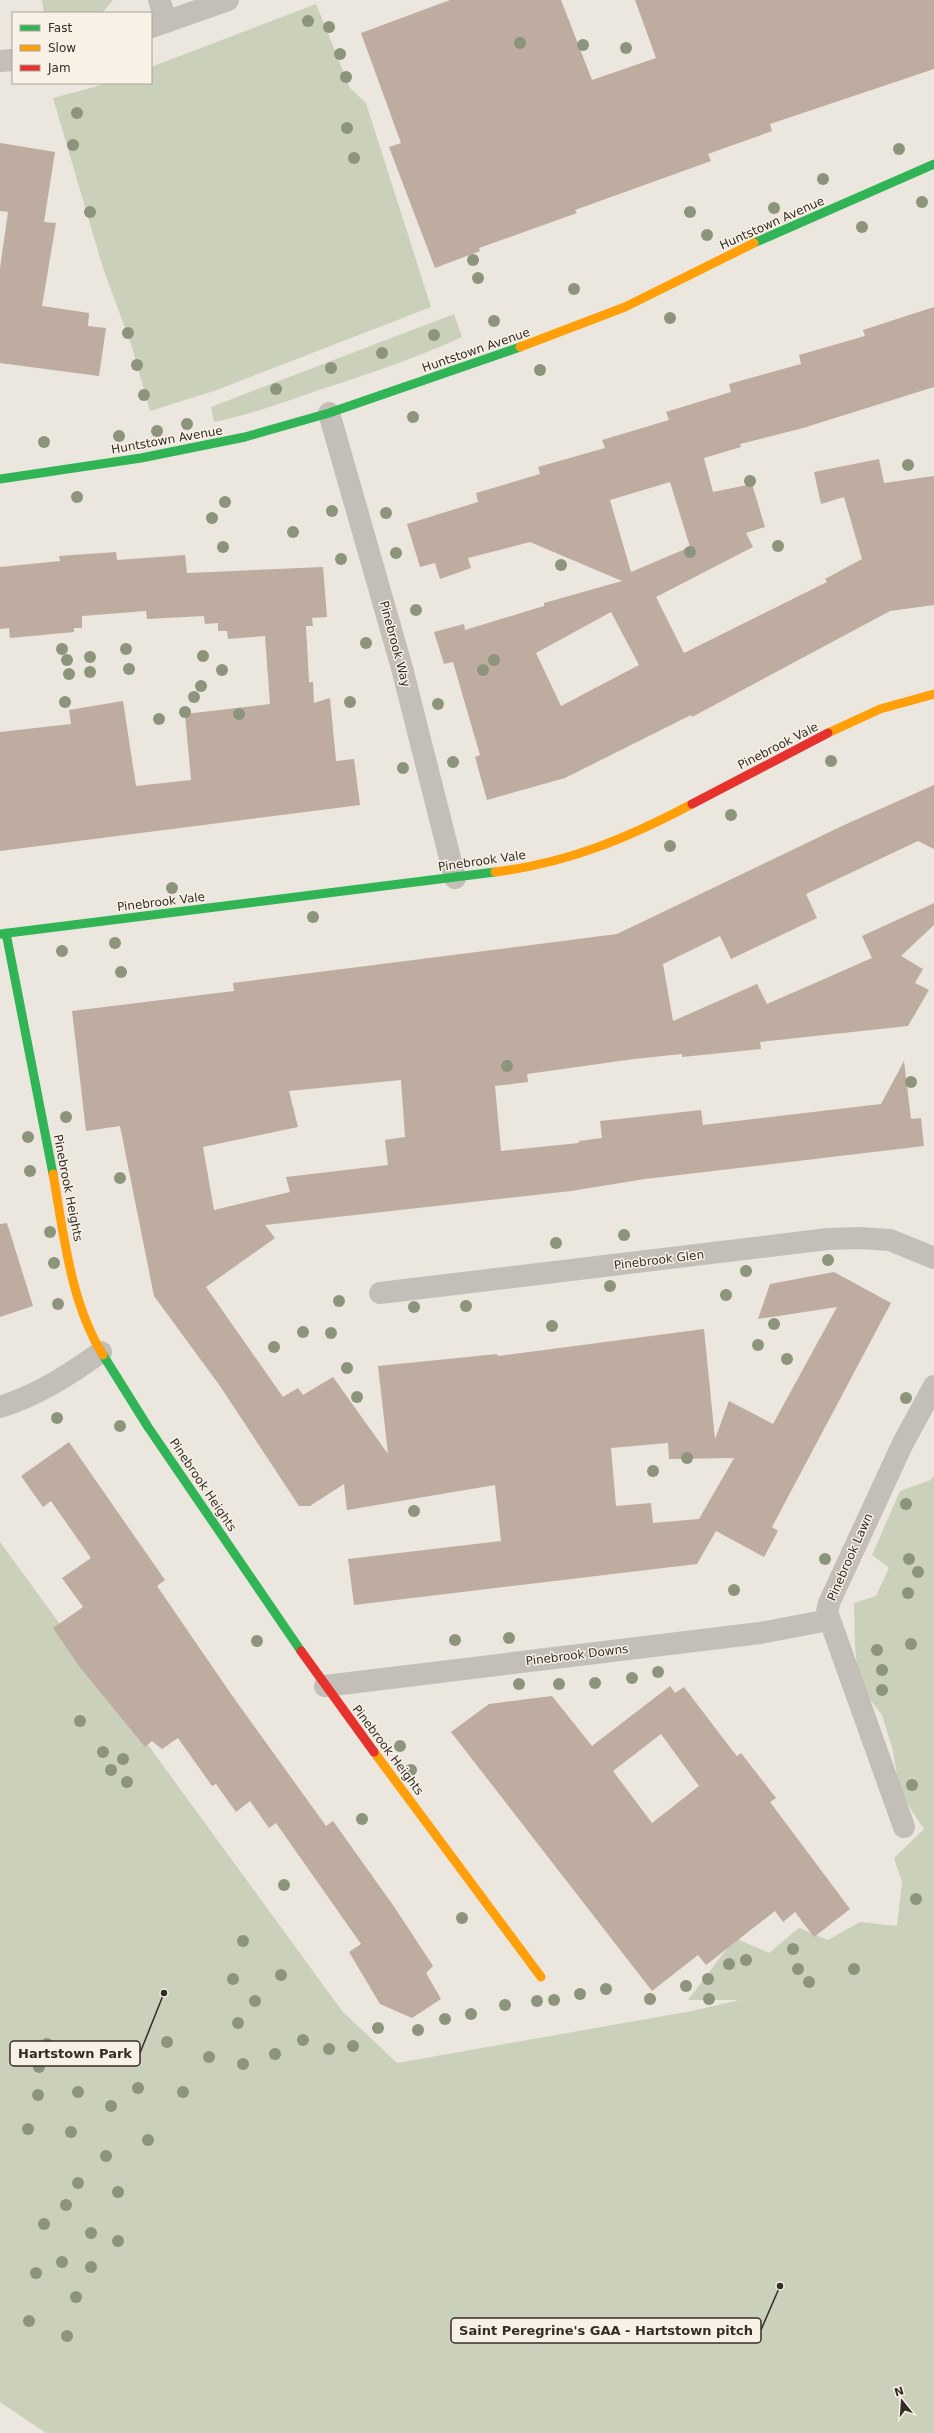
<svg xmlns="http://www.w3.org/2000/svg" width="934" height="2433" font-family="'DejaVu Sans',sans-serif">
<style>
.green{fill:#cad0b9}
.building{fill:#beaca0;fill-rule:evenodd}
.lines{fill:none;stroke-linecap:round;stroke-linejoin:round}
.street{stroke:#c3beb8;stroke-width:22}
.fast{stroke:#30b455;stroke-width:9}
.slow{stroke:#ff9f0a;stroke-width:9}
.jam{stroke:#e5322d;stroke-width:9}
.tree{fill:#8d947c}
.labels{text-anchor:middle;stroke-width:3;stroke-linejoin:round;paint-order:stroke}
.street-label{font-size:12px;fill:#342c27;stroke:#f8f1e5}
.leader{fill:none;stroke:#342c27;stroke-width:1.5}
.callout-dot{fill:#342c27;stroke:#f8f1e5;stroke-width:1.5}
.callout{fill:#f8f1e5;stroke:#342c27;stroke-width:1.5}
.callout-label{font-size:13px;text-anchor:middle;font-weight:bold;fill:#342c27}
</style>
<rect width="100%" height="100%" fill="#ebe6de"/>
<path class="green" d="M42,0H113L102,13H44Z
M316,4L350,88L366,103L431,307L214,391L150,411L132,347L103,268L53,98L109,83H151V67Z
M454,314L462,337C414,359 365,375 316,391C282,403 249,415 214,422L211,407Z
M934,1475V2433H46L0,2402V1542L342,2011L397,2063L692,2011L739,2000H688L735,1938L769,1953L799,1928L828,1940L860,1922L897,1926L902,1882L894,1858L924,1829L900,1793L893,1751L882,1715L859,1685L855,1646L854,1603L876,1596L889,1568L872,1555L900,1491L931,1480Z"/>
<path class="building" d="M450,0H561L592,80L656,58L635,0H934V69L770,124L772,131L708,154L711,161L575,210L577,213L479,248L480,251L435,268L389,147L401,143L361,33Z
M0,143L55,152L44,222L56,223L42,306L89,313L88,326L106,328L99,376L0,363V268L8,212L0,211Z
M934,307V387L803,428L740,444L741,447L704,458L713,492L752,484L765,527L746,533L753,547L656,597L684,653L827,582L825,579L862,559L844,497L821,504L814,472L879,459L884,483L934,476V605L890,611L692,717L691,715L565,778L487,800L475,757L480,755L453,662L444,664L434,632L464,624L465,630L544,606V603L622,581L530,542L468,558L471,568L440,579L435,563L420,567L407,524L478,502L476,493L540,474L538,467L605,448L602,440L669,420L666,412L731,392L729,384L801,364L799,355L865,336L863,330ZM670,482L690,547L631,572L610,500ZM611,612L639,665L561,706L536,653Z
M116,552L117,560L185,555L187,573L323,567L327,617L312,618L313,626H306L309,682H313L314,703L330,698L336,761L354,759L360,805L0,851V732L71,724L69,710L123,701L136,786L191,780L185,714L270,704L265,636L228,639L227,631H218V623L205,624L204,616L147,619L146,611L82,616V628H74V632L10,638L9,628L0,629V567L60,561L59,556Z
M934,785V849L918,841L806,894L817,918L731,959L720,936L663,964L673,1021L757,984L767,1004L872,958L862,936L934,903V925L901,956L923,969L915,983L929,990L908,1026L760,1042L761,1049L682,1057V1054L634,1059L527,1074L528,1082L495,1086L501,1151L579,1143V1141L602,1138L600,1121L701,1110L703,1125L881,1104L904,1061L911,1119L921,1118L924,1146L645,1179L571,1191L265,1225L275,1238L206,1287L283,1397L298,1388L303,1395L333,1377L388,1454L378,1366L497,1354L498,1356L704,1329L715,1439L729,1401L773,1424L837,1307L758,1319L770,1284L834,1272L891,1303L772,1527L778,1531L764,1557L716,1531L697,1564L354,1605L348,1559L501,1541L495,1485L347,1510L344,1484L310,1506H299L220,1386L154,1296L120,1126L86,1131L72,1011L234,991L233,983L617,934L842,826ZM401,1080L405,1137L385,1140L388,1165L286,1177L290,1192L214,1210L203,1147L298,1127L289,1091ZM668,1443L669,1459L734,1458L699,1519L653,1523L651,1503L616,1506L611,1448Z
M7,1223L33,1306L0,1317V1224Z
M69,1442L165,1580L157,1586L231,1694L326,1826L333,1821L395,1908L433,1966L426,1973L441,1999L412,2018L380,2004L349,1952L361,1944L276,1823L269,1828L250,1801L236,1812L216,1784L212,1786L178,1738L162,1749L152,1741L145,1747L79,1666L53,1628L83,1607L62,1578L91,1558L51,1501L43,1507L21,1476Z
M670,1686L675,1693L684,1687L732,1750L737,1756L741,1753L776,1798L770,1802L850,1909L814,1937L795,1912L783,1922L775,1911L706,1965L698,1955L652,1991L451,1732L489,1704L552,1696L592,1746ZM661,1734L699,1786L652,1823L613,1771Z"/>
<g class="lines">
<path class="street" d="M159,0L167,22
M151,27L228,0
M0,61L13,60
M329,413L402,668L455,878
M380,1293L828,1239L860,1238L890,1240L934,1258
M0,1407C38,1395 69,1375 101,1352
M325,1686L760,1633L829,1620
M904,1827L827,1612L829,1603L903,1443L934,1386"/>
<path class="fast" d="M754,243L934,164
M0,479L141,458L245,437L329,413L520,347
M6,933L53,1174
M0,934L495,872
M103,1355L148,1427L301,1651"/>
<path class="slow" d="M520,347L625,307L754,243
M828,733L880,709L934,694
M495,872C568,863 628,838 692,804
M53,1174C64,1234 70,1302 103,1355
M374,1752L541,1977"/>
<path class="jam" d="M692,804L828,733
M301,1651L374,1752"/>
</g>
<g class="tree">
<circle cx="308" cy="21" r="6"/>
<circle cx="329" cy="27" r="6"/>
<circle cx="520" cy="43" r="6"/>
<circle cx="583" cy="45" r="6"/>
<circle cx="626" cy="48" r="6"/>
<circle cx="340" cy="54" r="6"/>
<circle cx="346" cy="77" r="6"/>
<circle cx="77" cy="113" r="6"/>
<circle cx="347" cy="128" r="6"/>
<circle cx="73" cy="145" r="6"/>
<circle cx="899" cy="149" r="6"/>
<circle cx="354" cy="158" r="6"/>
<circle cx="823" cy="179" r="6"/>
<circle cx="922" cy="202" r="6"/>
<circle cx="774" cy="208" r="6"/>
<circle cx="90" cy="212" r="6"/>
<circle cx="690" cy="212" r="6"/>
<circle cx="862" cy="227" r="6"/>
<circle cx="707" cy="235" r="6"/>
<circle cx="473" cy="260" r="6"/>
<circle cx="478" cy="278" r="6"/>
<circle cx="574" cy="289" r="6"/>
<circle cx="670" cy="318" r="6"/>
<circle cx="494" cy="321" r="6"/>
<circle cx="128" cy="333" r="6"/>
<circle cx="434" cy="335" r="6"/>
<circle cx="382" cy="353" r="6"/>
<circle cx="137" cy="365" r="6"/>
<circle cx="331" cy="368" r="6"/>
<circle cx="540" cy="370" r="6"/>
<circle cx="276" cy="389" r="6"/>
<circle cx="144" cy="395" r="6"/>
<circle cx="413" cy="417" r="6"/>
<circle cx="187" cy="424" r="6"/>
<circle cx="157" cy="431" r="6"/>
<circle cx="119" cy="436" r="6"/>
<circle cx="44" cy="442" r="6"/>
<circle cx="908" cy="465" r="6"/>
<circle cx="750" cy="481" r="6"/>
<circle cx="77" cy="497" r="6"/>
<circle cx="225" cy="502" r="6"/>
<circle cx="332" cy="511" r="6"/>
<circle cx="386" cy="513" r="6"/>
<circle cx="212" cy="518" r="6"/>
<circle cx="293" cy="532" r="6"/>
<circle cx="778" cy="546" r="6"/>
<circle cx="223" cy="547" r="6"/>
<circle cx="690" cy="552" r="6"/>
<circle cx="396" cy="553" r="6"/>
<circle cx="341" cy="559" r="6"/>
<circle cx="561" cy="565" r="6"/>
<circle cx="416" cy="610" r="6"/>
<circle cx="366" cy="643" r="6"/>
<circle cx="62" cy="649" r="6"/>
<circle cx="126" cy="649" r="6"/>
<circle cx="203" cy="656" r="6"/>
<circle cx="90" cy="657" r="6"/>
<circle cx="67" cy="660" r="6"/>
<circle cx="494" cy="660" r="6"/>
<circle cx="129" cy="669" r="6"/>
<circle cx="222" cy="670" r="6"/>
<circle cx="483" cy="670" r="6"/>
<circle cx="90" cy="672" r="6"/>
<circle cx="69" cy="674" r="6"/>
<circle cx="201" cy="686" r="6"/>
<circle cx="194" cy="697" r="6"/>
<circle cx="65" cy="702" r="6"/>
<circle cx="350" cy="702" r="6"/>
<circle cx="438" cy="704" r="6"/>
<circle cx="185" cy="712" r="6"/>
<circle cx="239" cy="714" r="6"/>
<circle cx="159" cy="719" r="6"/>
<circle cx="831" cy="761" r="6"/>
<circle cx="453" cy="762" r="6"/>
<circle cx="403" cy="768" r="6"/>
<circle cx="731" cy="815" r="6"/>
<circle cx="670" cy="846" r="6"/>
<circle cx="172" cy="888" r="6"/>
<circle cx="313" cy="917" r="6"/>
<circle cx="115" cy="943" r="6"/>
<circle cx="62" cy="951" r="6"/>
<circle cx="121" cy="972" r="6"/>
<circle cx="507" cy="1066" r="6"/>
<circle cx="911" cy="1082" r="6"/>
<circle cx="66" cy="1117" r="6"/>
<circle cx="28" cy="1137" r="6"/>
<circle cx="30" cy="1171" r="6"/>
<circle cx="120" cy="1178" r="6"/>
<circle cx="50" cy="1232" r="6"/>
<circle cx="624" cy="1235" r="6"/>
<circle cx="556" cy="1243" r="6"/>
<circle cx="828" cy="1260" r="6"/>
<circle cx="54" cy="1263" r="6"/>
<circle cx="746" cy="1271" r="6"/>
<circle cx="610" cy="1286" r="6"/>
<circle cx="726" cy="1295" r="6"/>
<circle cx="339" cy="1301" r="6"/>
<circle cx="58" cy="1304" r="6"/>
<circle cx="466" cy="1306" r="6"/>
<circle cx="414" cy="1307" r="6"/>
<circle cx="774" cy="1324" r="6"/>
<circle cx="552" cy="1326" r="6"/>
<circle cx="303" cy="1332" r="6"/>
<circle cx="331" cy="1333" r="6"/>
<circle cx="758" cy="1345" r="6"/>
<circle cx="274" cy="1347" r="6"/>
<circle cx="787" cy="1359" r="6"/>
<circle cx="347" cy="1368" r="6"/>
<circle cx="357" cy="1397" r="6"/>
<circle cx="906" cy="1398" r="6"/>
<circle cx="57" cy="1418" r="6"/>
<circle cx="120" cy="1426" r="6"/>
<circle cx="687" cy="1458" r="6"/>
<circle cx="653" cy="1471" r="6"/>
<circle cx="906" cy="1504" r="6"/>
<circle cx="414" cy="1511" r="6"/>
<circle cx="825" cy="1559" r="6"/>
<circle cx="909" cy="1559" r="6"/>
<circle cx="918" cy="1572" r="6"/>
<circle cx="734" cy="1590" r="6"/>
<circle cx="908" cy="1593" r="6"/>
<circle cx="509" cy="1638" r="6"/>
<circle cx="455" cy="1640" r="6"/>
<circle cx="257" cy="1641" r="6"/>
<circle cx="911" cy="1644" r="6"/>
<circle cx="877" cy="1650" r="6"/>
<circle cx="882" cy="1670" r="6"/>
<circle cx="658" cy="1672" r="6"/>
<circle cx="632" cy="1678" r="6"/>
<circle cx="595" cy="1683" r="6"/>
<circle cx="519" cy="1684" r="6"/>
<circle cx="559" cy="1684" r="6"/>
<circle cx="882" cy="1690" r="6"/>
<circle cx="80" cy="1721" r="6"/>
<circle cx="400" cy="1746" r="6"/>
<circle cx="103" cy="1752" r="6"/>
<circle cx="123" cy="1759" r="6"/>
<circle cx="111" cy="1770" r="6"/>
<circle cx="411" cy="1770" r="6"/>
<circle cx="127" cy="1782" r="6"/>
<circle cx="912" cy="1785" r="6"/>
<circle cx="362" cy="1819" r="6"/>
<circle cx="284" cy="1885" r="6"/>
<circle cx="916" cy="1899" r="6"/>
<circle cx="462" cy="1918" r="6"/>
<circle cx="243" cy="1941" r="6"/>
<circle cx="793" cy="1949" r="6"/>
<circle cx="746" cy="1960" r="6"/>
<circle cx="729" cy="1964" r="6"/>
<circle cx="798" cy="1969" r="6"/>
<circle cx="854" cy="1969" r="6"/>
<circle cx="281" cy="1975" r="6"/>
<circle cx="233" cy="1979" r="6"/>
<circle cx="708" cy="1979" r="6"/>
<circle cx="809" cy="1982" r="6"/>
<circle cx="686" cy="1986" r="6"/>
<circle cx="606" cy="1989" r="6"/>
<circle cx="580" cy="1994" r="6"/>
<circle cx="650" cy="1999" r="6"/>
<circle cx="709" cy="1999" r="6"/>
<circle cx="554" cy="2000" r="6"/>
<circle cx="255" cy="2001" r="6"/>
<circle cx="537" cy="2001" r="6"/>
<circle cx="505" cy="2005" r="6"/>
<circle cx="471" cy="2014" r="6"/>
<circle cx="445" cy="2019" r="6"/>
<circle cx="238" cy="2023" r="6"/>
<circle cx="378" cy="2028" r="6"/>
<circle cx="418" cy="2030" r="6"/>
<circle cx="303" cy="2040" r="6"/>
<circle cx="167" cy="2042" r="6"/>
<circle cx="47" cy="2044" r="6"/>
<circle cx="353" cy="2046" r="6"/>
<circle cx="329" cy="2049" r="6"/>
<circle cx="275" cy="2054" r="6"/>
<circle cx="209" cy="2057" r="6"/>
<circle cx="98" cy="2060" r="6"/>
<circle cx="243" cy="2064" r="6"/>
<circle cx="39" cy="2067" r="6"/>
<circle cx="138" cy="2088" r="6"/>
<circle cx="78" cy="2092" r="6"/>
<circle cx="183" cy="2092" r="6"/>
<circle cx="38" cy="2095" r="6"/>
<circle cx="111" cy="2106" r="6"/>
<circle cx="28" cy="2129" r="6"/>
<circle cx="71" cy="2132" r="6"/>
<circle cx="148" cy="2140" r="6"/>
<circle cx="106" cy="2156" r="6"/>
<circle cx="78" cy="2183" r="6"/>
<circle cx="118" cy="2192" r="6"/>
<circle cx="66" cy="2205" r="6"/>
<circle cx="44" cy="2224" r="6"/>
<circle cx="91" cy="2233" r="6"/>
<circle cx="118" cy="2241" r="6"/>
<circle cx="62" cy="2262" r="6"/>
<circle cx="91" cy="2267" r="6"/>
<circle cx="36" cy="2273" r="6"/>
<circle cx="76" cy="2297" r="6"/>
<circle cx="29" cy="2321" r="6"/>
<circle cx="67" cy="2336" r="6"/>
</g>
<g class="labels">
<g class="street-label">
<text transform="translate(772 223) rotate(-24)" y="4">Huntstown Avenue</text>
<text transform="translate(476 350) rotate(-19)" y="4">Huntstown Avenue</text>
<text transform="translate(167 440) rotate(-10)" y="4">Huntstown Avenue</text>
<text transform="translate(395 644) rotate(75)" y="4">Pinebrook Way</text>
<text transform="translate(778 746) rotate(-27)" y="4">Pinebrook Vale</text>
<text transform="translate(482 861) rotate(-8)" y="4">Pinebrook Vale</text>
<text transform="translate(161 902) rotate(-7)" y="4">Pinebrook Vale</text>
<text transform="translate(68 1188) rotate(79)" y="4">Pinebrook Heights</text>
<text transform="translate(659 1260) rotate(-7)" y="4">Pinebrook Glen</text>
<text transform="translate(203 1485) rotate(56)" y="4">Pinebrook Heights</text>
<text transform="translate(850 1557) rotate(-66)" y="4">Pinebrook Lawn</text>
<text transform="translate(577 1655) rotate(-7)" y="4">Pinebrook Downs</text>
<text transform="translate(388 1750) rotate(53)" y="4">Pinebrook Heights</text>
</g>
</g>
<path class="leader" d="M164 1993L140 2053M780 2286L761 2330"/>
<g class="callout-dot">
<circle cx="164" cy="1993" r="4"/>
<circle cx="780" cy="2286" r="4"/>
</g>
<g class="callout">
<rect x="10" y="2041" width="130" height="25" rx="4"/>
<rect x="451" y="2318" width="310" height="25" rx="4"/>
</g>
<g class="callout-label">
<text x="75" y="2058">Hartstown Park</text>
<text x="606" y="2335">Saint Peregrine's GAA - Hartstown pitch</text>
</g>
<rect x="12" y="12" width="140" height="72" fill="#f8f1e5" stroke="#aaa299"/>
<rect x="20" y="25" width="20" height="6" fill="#30b455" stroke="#aaa299"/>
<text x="48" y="32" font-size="12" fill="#342c27">Fast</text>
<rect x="20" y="45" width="20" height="6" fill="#ff9f0a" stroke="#aaa299"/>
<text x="48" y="52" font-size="12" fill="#342c27">Slow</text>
<rect x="20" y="65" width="20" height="6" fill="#e5322d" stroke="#aaa299"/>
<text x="48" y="72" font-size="12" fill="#342c27">Jam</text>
<g transform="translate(902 2401) rotate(343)" stroke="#f8f1e5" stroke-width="3" paint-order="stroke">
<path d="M0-3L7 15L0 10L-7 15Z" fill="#342c27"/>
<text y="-6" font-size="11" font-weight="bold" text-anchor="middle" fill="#342c27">N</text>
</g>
</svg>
